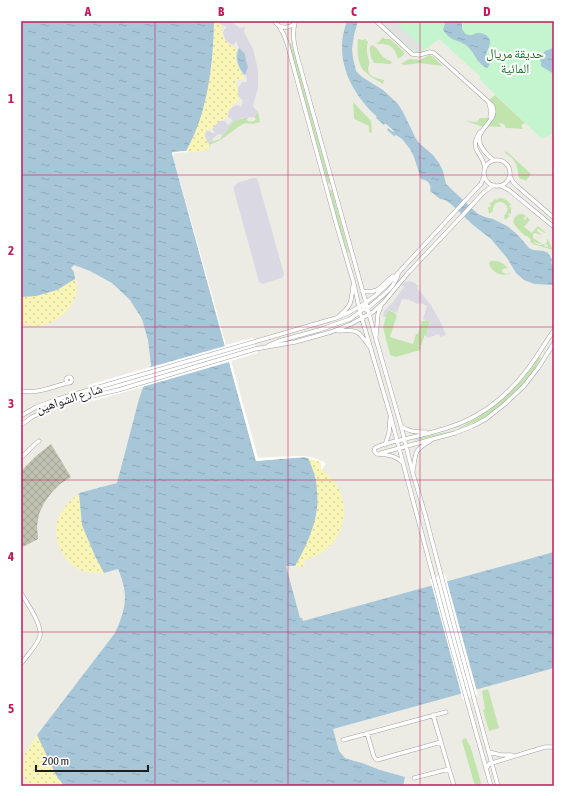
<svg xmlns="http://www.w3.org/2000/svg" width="575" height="807" font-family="'Asap Condensed','Noto Naskh Arabic',sans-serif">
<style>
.construction{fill:url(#construction-cross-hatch)}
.grass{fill:#c1e4ad}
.sand{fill:url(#sand-dots)}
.park{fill:#c4f5ce}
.parking{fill:#e1e1e1}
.plaza{fill:#dad8e3}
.water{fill:url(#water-ripples)}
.pier{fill:#fff}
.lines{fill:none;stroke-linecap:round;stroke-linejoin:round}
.minor-casing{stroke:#a1a1a1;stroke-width:4.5}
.minor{stroke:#fff;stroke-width:3.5}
.grid{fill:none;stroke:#c2185b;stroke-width:1;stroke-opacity:0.55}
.labels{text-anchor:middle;stroke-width:4;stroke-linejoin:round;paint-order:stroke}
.park-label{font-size:13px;fill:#147229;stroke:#fff}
.street-label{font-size:13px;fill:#1d1d1d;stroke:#fff}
.neatline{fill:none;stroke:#c2185b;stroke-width:1.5}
.grid-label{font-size:13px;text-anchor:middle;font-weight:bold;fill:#c2185b}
</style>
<defs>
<pattern id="construction-cross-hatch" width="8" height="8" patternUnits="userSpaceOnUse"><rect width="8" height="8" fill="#bfc1b0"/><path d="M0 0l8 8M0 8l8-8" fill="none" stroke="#a4a597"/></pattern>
<pattern id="sand-dots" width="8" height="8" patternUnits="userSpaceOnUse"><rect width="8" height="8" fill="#f9f5b7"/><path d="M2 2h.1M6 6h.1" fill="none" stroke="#d5d29d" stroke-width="1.8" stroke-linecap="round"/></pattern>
<pattern id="water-ripples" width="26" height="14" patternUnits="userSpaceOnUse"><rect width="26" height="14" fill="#a7c6d8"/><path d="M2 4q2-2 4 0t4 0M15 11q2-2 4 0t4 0" fill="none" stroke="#8faab9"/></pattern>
</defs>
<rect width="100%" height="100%" fill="#edece4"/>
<path class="construction" d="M51,444L71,477L60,484L52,492L44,503L39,514L37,526L38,539L21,548V471L36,456Z"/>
<path class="grass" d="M383,37L385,39H390L403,51L404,54V55L398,59C394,47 392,44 378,44L374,40L378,43Z
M358,39L363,40L365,39L368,42C366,49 367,54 369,61C370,64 368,67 368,70C369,77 379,79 384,80L383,84C377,80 369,76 364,71C357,63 357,49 358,39Z
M291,43L330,183L328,184L289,44Z
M372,45C381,49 379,58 391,61L392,63L390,64L374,63C371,58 369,53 370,47Z
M429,55L432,56L443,66L420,63L404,65L401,64L409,59L420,60Z
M495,95L525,123L521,125L523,129L506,128L504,124L499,123L501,127L480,126L466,121L477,122L480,118H493C498,111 495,106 489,100Z
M353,102L371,121L372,133L369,132V126L354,119Z
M258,112L260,122L253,124L246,123L241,125L219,141L209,145L208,143L220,139L233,122L237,120L248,117L247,120L248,121C251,122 254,122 256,119L254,117Z
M506,151L531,174L526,181L524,180L521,179L519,178L517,167L515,162L512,158L505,153Z
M329,190H332L349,253H348L342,237Z
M498,198C504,198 508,200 511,205L509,206L510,208L511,207V214L509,213L508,215L510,216L505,220L504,216C515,205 497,197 494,206C493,208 493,210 492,212L489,214L488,207H490L491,205L489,204L496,199L497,200H498Z
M519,214H523L526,216L523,219L525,220L527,217L530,220L524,227L532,233L538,226L546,233H545L539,229H537V231L542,235L535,233L533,234V238L542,244L532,242L539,245L545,244L544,246L548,247V245L545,244L547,242V238L553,250L533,244L530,242L531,240L527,236H525C519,229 506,221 519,214Z
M491,261C498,260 503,263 508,268L503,269L502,270V272L506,274L510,273H511C502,278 491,272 489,263Z
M388,310L395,313V314L397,315L390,337L413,344L416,334H418L422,321H425V320L430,321L426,336H425V334L421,346L418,345H417L421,347L420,350L396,357L390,355L383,327Z
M539,357L541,358C523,389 495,416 461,428C446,434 429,437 413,441C424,435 444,434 457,429C463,426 468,423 473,420C500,404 522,384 539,357Z
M488,689L499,728L489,731L483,710L485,709L482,691Z
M466,738L467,740L469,745H470L482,786H475L462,741L463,739Z"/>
<path class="sand" d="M214,21H220C222,35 224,42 237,49C235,56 236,62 239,68C241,73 244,75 244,80L239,79L236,81V84L238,88L239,99L237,102L230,109L226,118L223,120L219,121L213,128L207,130L205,132V137L211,148C203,150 194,154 186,151C208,113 213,64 214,21Z
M75,279C78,286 77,293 74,300C65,319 42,332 21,323V297L36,296L57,290Z
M308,458L321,462V469C359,495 348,550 304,560L305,567L295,566L305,547L312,528L317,490L314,473Z
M79,493L82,525L95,556L104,573C97,573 90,573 83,571C64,564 53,542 57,522C60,510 70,501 79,493Z
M37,735L56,775L64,786H28L23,772L25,754Z"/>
<path class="park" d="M379,21H554V134L553,133L542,139L479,79L481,77L439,39L422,52L418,53L415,52Z"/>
<path class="parking" d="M380,21H394L422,47L421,50L418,51L413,50Z"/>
<path class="plaza" d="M220,21L232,22L240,28L245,27L244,32L253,49L258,70V88L253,105L254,108L257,110L258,112L254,117L242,118L233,122L224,134L222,135L219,134L213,138V141L208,143L205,136L206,131H209L213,133H215L213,130V128L219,121H225L228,125L233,120L228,117V115L229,111L232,107L238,105L241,107L243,100L240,98L238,96V88L242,82H247L246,75H244L242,73L237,63L236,55L237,50L239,48L236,41L234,44L232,45L226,41L223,33L224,30L227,27L222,25L220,23Z
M253,178H256L258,181L284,274L283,277L281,278L263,284L259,282L234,191V187L237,183Z
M410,281L415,283L418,286L417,288L431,305L440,321L446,335L440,337L439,334L427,338L426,336L430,321L423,319L427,306L420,303L418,304L413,302V300L412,302L408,299L407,300L406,299H402L397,313L388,310L386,317H383L384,311L392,303L404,287L402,285L405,282Z"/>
<path class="water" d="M21,21H214C213,64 208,113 186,151L172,152L256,461L306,457L308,458C313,469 317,480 317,492C320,518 307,545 295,566H286L300,618H302L303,621L554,552V668L333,729L339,751L345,758L351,760L362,763L380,770L405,777L403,786H64L56,775L37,735L115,633C126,609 129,595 118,569L104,573L95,556L82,525L79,493L117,483L139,399L151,365L148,340L142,319L130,300L112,283L90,271L74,265L71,268L74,272L75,279L57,290L36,296L21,297Z
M347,21H358L354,35L352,49L353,58L356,71L362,77L383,90L398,104L403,112L416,139L419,143L433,155L439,163L443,171L446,184L478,214L485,217L493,219L507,226L518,235L529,248L533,250L544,251L548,253L553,261L551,262L554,269V285L534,284L524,280L516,273L507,258L491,239L473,225L451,204L445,200L440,199L430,191C432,185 428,180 421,179L414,157L410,149L402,139L396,135L394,136L387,130L388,128L393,132L394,131L385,123L384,125L376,118L377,117C350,92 333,57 347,21Z
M443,21H462V29C464,32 466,35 469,35C473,36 475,33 479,33C484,33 490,36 490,42C490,46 487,51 486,54L490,62L489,66L487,68C477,64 475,53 467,46C458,39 451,42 443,30L445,23Z
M239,48L245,54L246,61L248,67L245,75C238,67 235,58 239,48Z
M553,48H554V74L541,66V62L539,58L545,51Z"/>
<path class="pier" d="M186,151L189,152L175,153L173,156L226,345L253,338L257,353L231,361L258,458L292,456H305L314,458L326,463L322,470L321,469V462L304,457L256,461L229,362L93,401L88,385L225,346L172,154L174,152Z
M445,574L478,695L463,700L430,579Z"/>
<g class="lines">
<defs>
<path id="minor" d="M274,21C280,29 288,29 295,23
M376,21L412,54L419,55L430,52L434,53L492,105C502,121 468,131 483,149C486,154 489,157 494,160
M295,23C290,39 299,61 303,77L376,339L401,426L413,474L425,514L458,640L498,786
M279,26L284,35L287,43L336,223L354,284L360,312L390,414L451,643L491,786
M489,104L491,111L490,117
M480,132C468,150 482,151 485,168
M484 173a13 13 0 1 1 26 0a13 13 0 1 1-26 0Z
M510,176L513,182L517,186L554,218
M501,186L509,190L554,227
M362,291C381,294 380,285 393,276
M366,310C377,299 393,291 398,275
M340,315C352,305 351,302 353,286
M338,331C357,329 359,331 369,346
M376,336L378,314L381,306
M269,345L279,341L319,330L350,319L360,312L363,309L365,303
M66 380a3 3 0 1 1 6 0a3 3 0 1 1-6 0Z
M21,391C37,394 52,387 67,383
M21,416L36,407L58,399L336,318C355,311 373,299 387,285L477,188L481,184L484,176
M21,425L32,417L45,411L61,405L88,397L118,390L255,349L295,342L331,332L351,324L373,312L384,302L408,273L460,218L484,192L494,185
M401,426C409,432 416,432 426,432
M385,445L389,433L390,419
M381,453L455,433L473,426L486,419L505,404L524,386L538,368L554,343
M21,458L35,444L39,441
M402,462C396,456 385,454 377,454L374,451L375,448C380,445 386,444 392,442C408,438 424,435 440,430C475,421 505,399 527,370C537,357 545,343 554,330
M413,471C416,453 413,451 430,441
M21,593C27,603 42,624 40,636C38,644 26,657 21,664
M433,715L454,786
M367,733L374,757L377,760L441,742
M343,740L446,712
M489,752L501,755H512
M486,769L489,764L492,763L545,747H554
M414,778L449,769"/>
</defs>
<use href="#minor" class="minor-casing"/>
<use href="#minor" class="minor"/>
</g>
<path class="grid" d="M155,21V786M288,21V786M420,21V786M21,175H554M21,327H554M21,480H554M21,632H554"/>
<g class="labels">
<g class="park-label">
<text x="515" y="58">حديقة مريال<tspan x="515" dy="15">المائية</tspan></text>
</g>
<g class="street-label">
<text transform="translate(69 398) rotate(-18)" y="5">شارع الشواهين</text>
</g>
</g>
<rect width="575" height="807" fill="none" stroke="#ffffff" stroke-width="44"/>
<path d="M36 765v6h112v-6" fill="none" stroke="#1d1d1d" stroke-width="2"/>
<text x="42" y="765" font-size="12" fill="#1d1d1d" stroke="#ffffff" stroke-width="3" paint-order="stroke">200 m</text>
<rect x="22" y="22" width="531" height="763" class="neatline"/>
<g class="grid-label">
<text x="88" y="16">A</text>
<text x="221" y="16">B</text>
<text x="354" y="16">C</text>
<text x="487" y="16">D</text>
<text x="11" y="103">1</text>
<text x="11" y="255">2</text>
<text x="11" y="408">3</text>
<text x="11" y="561">4</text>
<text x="11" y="713">5</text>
</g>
</svg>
